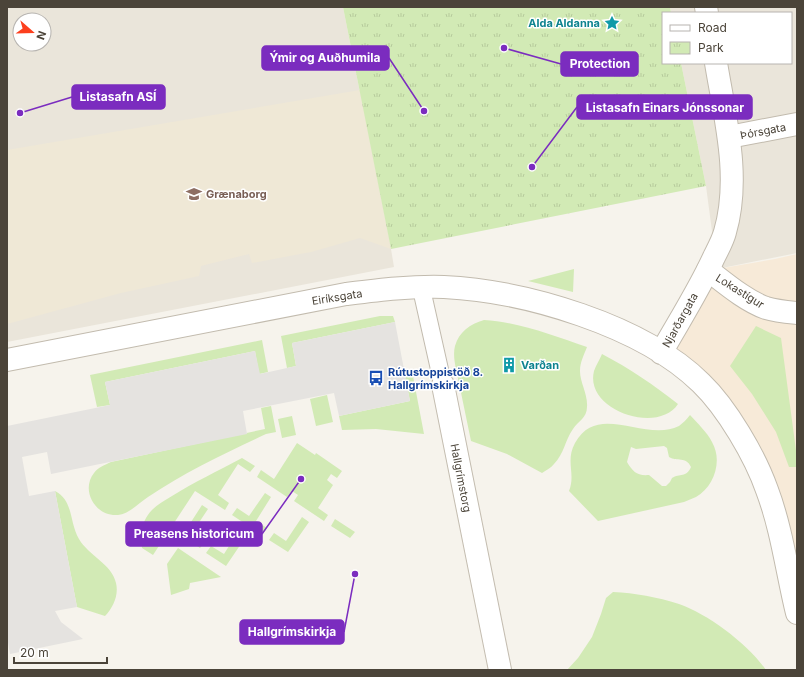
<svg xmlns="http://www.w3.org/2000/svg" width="804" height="677" font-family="Inter,sans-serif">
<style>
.residential{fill:#eae5da;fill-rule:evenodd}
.commercial{fill:#f7ead8}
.education{fill:#efe8d6}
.grass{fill:#d2eab5;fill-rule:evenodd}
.park{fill:url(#park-tufts)}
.parking{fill:#e5e3e0}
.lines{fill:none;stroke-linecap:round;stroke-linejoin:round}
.service-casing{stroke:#c2bbae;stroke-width:19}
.pedestrian-casing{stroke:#c2bbae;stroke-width:24}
.minor-casing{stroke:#c2bbae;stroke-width:24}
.tertiary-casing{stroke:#c2bbae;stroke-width:24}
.service{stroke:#fff;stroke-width:17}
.pedestrian{stroke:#fff;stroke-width:22}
.minor{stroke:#fff;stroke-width:22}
.tertiary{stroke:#fff;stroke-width:22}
.labels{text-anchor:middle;stroke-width:3;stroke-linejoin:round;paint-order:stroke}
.culture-label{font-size:11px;font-weight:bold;fill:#0d838f;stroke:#fff;text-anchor:end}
.street-label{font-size:11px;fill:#4b4439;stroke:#fff}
.education-label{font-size:11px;font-weight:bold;fill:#785e54;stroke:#fff;text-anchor:start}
.transit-label{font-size:11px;font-weight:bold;fill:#164399;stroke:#fff;text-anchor:start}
.leader{fill:none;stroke:#7b2cbf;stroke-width:1.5}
.callout-dot{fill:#7b2cbf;stroke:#fff;stroke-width:1.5}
.callout{fill:#7b2cbf;stroke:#7b2cbf;stroke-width:1.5}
.callout-label{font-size:12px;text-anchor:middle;font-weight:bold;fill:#fff}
</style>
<defs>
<pattern id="park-tufts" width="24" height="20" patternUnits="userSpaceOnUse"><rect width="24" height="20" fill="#d2eab5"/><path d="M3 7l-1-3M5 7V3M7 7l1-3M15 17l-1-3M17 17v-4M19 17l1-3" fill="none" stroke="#b6ca9c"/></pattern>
</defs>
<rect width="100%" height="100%" fill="#f6f3ec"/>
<path class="residential" d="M7,7H343L391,249L394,267L7,342ZM20,20H44V44H20Z
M670,7H797V253L717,269L706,186L681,63H791V13H671Z"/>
<path class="commercial" d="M797,254V580L784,515L671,351L717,269L775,259Z"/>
<path class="education" d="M360,90L391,249L360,238L311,252L252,263L249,254L201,266L199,276L121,293L7,324V150Z"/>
<path class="grass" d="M574,269L573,292L528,281Z
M380,316H393L395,322L292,343L296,366L287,368L281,336Z
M484,320C519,322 554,336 587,347C584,355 580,362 580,371C580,383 588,394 587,407C587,418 578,421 573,429C565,440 564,454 554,464C551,468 546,470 542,473L507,454L471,441C467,422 463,402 459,383C457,372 452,357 455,346C459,332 470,324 484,320Z
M756,326L781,338L797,458V467H789L776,432L752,394L730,366Z
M262,340L268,372L259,374L255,351L105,382L110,405L97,407L90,375Z
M602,354C629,368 654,385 678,404C658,435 584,410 594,371C596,365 600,359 602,354Z
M413,376L424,434L376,429L342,430L339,416L410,401L405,377Z
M327,395L333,422L316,426L310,399Z
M271,406L276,432L266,434C226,453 185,472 148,497C139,503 129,514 118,515C96,517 80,491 94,473C98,467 105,465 111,462L265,429L261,408Z
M690,415C698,424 707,432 712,442C723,461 714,487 696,497C692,499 688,500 684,502L598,521L569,491C576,474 565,461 575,443C598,401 645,443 679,426C683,423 687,419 690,415ZM664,446L667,448L669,457C677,462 686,456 691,467C686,478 680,473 672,478L670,482L666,486H662L649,475C637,476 633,472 627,462L631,447L636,449Z
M292,416L296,435L282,438L278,419Z
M297,443L315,455L316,453L342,471L337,478L331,474L327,480L333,485L318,508L328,515L324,521L294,501L298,495L292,491L287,497L257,477L261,470L274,479Z
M242,458L255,466L250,472L238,464L218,495L229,503L225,510L195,491L153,555L142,548C140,537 140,528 146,518C152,507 162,502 172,496C194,482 218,471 242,458Z
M55,491C74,501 69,522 79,539C88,555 112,564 116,583C119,595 113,608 105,616L77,607Z
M265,493L271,497L256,521L267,528L262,535L232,515L237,508L249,516Z
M202,505L208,509L192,533L205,542L200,548L182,536Z
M302,517L309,522L288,552L269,540L274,533L286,541Z
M335,519L355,532L350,538L331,526Z
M239,530L247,535L226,566L206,553L211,546L224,554Z
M178,548L221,577L190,583L189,589L171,595L167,564Z
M613,592C635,593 657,597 679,604C708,614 748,644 766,670H567L578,658L592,637L601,614L606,598Z"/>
<path class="park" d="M343,7H670L671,13H663V63H681L706,186L391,249Z"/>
<path class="parking" d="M395,322L410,401L339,416L334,393L243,411L247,434L51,474L47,452L22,457L29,496L55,491L77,607L55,611L61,622L83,639L10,654L7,637V426L110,405L105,382L255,351L260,374L296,366L292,343Z"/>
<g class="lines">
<defs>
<path id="service" d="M421,287L443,385"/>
<path id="pedestrian" d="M443,385L500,670"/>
<path id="minor" d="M729,137L797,124
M708,270C725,283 746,301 766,308C776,311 787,312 797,313"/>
<path id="tertiary" d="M706,7L707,13
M661,353C679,321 699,290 714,257C718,249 723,240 725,232C741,177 725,118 716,63
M7,360L346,294C379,290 411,286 444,287C525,291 642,325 701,383C727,408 755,456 767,490C782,530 787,572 797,613"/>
</defs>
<use href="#service" class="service-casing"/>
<use href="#pedestrian" class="pedestrian-casing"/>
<use href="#minor" class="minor-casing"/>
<use href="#tertiary" class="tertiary-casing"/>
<use href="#service" class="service"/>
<use href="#pedestrian" class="pedestrian"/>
<use href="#minor" class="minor"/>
<use href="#tertiary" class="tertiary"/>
</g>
<defs>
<symbol id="sight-bare" viewBox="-9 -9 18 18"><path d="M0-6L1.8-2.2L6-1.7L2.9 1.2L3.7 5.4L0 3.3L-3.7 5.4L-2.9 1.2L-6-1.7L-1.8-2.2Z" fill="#0f9aa8" stroke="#fff" stroke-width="2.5" paint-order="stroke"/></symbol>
<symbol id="school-bare" viewBox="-9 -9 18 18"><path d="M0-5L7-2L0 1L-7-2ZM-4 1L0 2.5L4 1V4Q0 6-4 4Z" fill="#8d6e63" stroke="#fff" stroke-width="2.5" paint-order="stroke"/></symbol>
<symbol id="building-bare" viewBox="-9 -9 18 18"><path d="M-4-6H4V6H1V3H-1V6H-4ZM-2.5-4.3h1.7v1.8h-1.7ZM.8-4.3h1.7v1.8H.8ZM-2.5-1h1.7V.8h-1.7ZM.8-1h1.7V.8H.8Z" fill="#0f9aa8" stroke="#fff" stroke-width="2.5" paint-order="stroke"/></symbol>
<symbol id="bus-bare" viewBox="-9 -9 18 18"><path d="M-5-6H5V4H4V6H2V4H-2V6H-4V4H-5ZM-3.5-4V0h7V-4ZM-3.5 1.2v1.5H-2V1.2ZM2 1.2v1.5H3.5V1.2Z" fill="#1a4fb4" stroke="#fff" stroke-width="2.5" paint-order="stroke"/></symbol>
</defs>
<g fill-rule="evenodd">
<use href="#sight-bare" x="601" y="12" width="22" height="22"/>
<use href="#school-bare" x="183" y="183" width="22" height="22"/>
<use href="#building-bare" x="498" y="354" width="22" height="22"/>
<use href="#bus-bare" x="365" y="367" width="22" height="22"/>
</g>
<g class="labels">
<g class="culture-label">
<text x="600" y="27">Alda Aldanna</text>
<text x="521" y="369" text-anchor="start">Varðan</text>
</g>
<g class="street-label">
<text transform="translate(763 131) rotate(-11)" y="4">Þórsgata</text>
<text transform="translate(740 291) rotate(32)" y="4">Lokastígur</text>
<text transform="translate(337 297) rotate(-9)" y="4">Eiríksgata</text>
<text transform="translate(680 320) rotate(-61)" y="4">Njarðargata</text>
<text transform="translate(461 478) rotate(79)" y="4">Hallgrímstorg</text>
</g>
<g class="education-label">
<text x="206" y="198">Grænaborg</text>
</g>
<g class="transit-label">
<text x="388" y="376">Rútustoppistöð 8.<tspan x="388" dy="13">Hallgrímskirkja</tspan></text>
</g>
</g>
<path class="leader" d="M424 111L389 58M504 48L561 64M20 113L72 97M532 167L577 107M301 479L262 534M355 574L344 632"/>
<g class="callout-dot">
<circle cx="424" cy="111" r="4"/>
<circle cx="504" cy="48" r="4"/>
<circle cx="20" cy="113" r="4"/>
<circle cx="532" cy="167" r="4"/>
<circle cx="301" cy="479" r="4"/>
<circle cx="355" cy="574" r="4"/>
</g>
<g class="callout">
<rect x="262" y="46" width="127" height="24" rx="4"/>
<rect x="561" y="52" width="77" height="24" rx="4"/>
<rect x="72" y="85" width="93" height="24" rx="4"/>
<rect x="577" y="95" width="175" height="24" rx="4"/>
<rect x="126" y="522" width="136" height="24" rx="4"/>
<rect x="240" y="620" width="104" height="24" rx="4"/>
</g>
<g class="callout-label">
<text x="325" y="62">Ýmir og Auðhumila</text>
<text x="600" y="68">Protection</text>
<text x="118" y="101">Listasafn ASÍ</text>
<text x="665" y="112">Listasafn Einars Jónssonar</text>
<text x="194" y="538">Preasens historicum</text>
<text x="292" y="636">Hallgrímskirkja</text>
</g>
<rect width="804" height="677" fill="none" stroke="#4b4439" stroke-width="16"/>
<rect x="662" y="12" width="130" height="52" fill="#ffffff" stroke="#b7b4b0"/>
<rect x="670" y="25" width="20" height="6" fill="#ffffff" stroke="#b7b4b0"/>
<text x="698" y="32" font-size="12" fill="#4b4439">Road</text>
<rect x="670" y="42" width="20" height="12" fill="url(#park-tufts)" stroke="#b7b4b0"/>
<text x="698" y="52" font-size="12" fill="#4b4439">Park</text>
<g transform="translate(32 32) rotate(110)"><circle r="19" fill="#ffffff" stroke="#b7b4b0"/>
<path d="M0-3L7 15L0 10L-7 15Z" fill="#fc3f1d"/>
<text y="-6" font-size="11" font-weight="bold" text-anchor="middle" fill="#4b4439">N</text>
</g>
<path d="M14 657v6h93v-6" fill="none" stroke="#4b4439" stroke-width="2"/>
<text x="20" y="657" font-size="12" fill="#4b4439" stroke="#ffffff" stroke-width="3" paint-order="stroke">20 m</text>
</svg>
